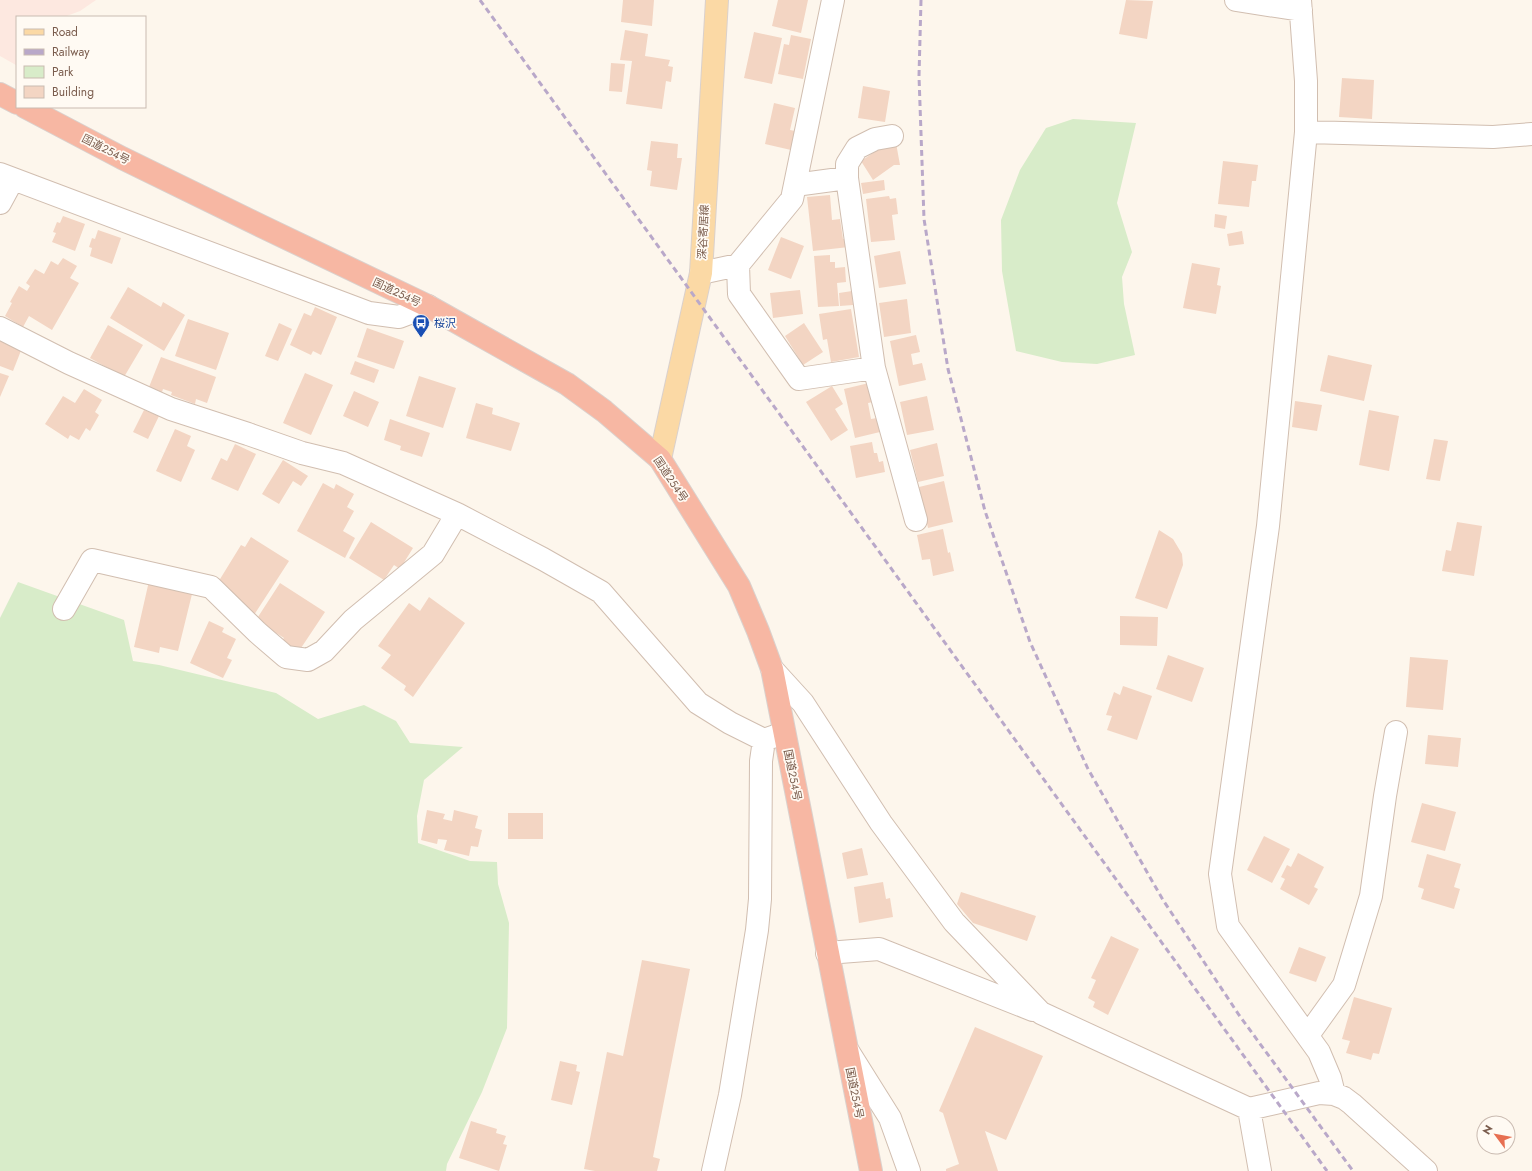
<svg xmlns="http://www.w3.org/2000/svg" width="1532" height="1171" font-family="Jost,'Noto Sans JP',sans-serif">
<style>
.commercial{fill:#fde8e0}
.green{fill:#d8ecc9}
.building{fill:#f3d5c3}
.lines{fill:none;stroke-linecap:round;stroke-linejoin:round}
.minor-casing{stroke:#d1beb0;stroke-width:24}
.major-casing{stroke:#dad1cd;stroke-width:24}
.highway-casing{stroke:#dad1cd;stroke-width:24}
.minor{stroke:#fff;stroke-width:22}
.major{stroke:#fbd9a5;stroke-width:22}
.highway{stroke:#f7b7a3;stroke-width:22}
.rail{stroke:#b9a8c9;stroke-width:3;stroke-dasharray:6 4;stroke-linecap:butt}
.labels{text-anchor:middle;stroke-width:3.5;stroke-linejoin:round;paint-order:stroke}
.street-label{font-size:11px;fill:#7a5c4d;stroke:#fffaf3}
.transit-label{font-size:11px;fill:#164399;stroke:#fffaf3;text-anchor:start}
</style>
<rect width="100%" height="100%" fill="#fdf6ec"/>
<path class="commercial" d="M0,0H96L80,11L64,17H17V62L16,65L0,56Z"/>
<path class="green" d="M1073,119L1136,123L1117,203L1132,252L1122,277L1124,304L1135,355L1097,364L1062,362L1016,351L1002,271L1001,220L1020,170L1046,128Z
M18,582L124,620L133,661L159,665L276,693L318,719L364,705L396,721L410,743L463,747L424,780L417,816L418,843L470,861L497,862L498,884L509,923L507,1028L482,1092L447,1164L446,1171H0V618Z"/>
<path class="building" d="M623,0H654L652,26L621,22Z
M778,0H808L801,33L772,26Z
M1126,0L1153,1L1147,39L1119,34Z
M625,30L648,34L645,56L670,60L668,66L673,67L671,82L666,81L662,109L626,104L632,61L620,60Z
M754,32L782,38L772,84L744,78Z
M791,35L811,39L803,79L778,74L784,44L789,45Z
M611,63L625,64L622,92L609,91Z
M1342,78L1374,80L1372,119L1339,117Z
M863,86L890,91L885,122L858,118Z
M774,103L795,108L790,130L795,131L791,150L765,144Z
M651,141L678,144L677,158H682L677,190L650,186L652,171L647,170Z
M896,143L900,165H894L873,180L861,161L882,147Z
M1223,161L1258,165L1256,181H1252L1249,207L1218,204Z
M884,180L885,190L863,194L861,183Z
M830,195L832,220L840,219L843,239L848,238L849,247L813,251L807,197Z
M889,196L890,199L896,198L898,214L892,215L895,240L871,242L866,199Z
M1215,214L1227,216L1225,229L1214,227Z
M63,216L85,224L75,251L52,242L56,233L53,232L57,222L60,223Z
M98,230L121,238L112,264L90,256L92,248L89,247L92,238L95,239Z
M1242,231L1244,244L1229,246L1227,234Z
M781,237L804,246L791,279L768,270Z
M900,251L906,284L879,288L874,256Z
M830,255V262H835V268L845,267L846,282L837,283L839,306L818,307L814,256Z
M63,258L77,266L70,278L79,283L52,330L29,316L23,327L5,316L12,303L10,302L19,286L27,291L30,286L26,283L35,269L44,274L51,261L58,265Z
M1192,263L1220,268L1217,285L1221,286L1216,314L1183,308Z
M128,287L161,307L163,302L185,315L164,351L110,318Z
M800,290L803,314L773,318L770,293Z
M852,291L853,305L840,306L839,293Z
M907,299L911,333L884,337L879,303Z
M315,307L337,317L321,355L313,351L311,355L290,345L304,313L311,316Z
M851,309L859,357L831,362L827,339L823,340L819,314Z
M188,319L229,333L216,370L175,356Z
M279,323L292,329L278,361L265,356Z
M804,323L823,352L803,365L785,336Z
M108,325L143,345L124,377L90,358Z
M367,328L404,341L394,369L357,357Z
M916,335L920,352L911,354L913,365L922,363L926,380L899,386L890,341Z
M0,340L22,348L13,371L0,366Z
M1328,355L1372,365L1364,401L1320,391Z
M161,357L216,377L207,403L196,399L195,404L171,395L172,392L163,389L162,392L149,387Z
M355,361L379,370L374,383L350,374Z
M0,373L9,376L0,397Z
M305,373L333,385L311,435L283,423Z
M419,376L456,388L443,428L406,416Z
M869,383L873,402L868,403L871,419L877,418L880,432L855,438L844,389Z
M832,386L843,404L835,409L848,430L831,441L806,402Z
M84,389L102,400L95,412L99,415L90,431L86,428L79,440L70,435L68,439L45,424L63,396L75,403Z
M354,391L379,402L368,427L343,416Z
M927,396L934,430L907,435L900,402Z
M1295,401L1322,405L1317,431L1292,427Z
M476,403L493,408L492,414L520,423L511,451L466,438Z
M144,410L159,416L148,439L133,432Z
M1369,410L1399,416L1389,471L1359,465Z
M390,419L430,433L422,457L400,450L401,446L384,440Z
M175,429L191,436L187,446L195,450L181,482L156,471Z
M1434,439L1448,441L1440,481L1426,479Z
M872,442L874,453H877L879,462L883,461L885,472L856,478L850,446Z
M937,443L944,476L918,482L910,450Z
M235,444L256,454L238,491L211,479L221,458L227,461Z
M283,460L308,476L301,486L293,481L279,504L262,494Z
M944,481L953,522L928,528L919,487Z
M323,483L334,489L336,484L354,494L347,507L354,511L343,531L355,538L345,558L297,531Z
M371,522L413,548L400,569L394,565L384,580L349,558Z
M1457,522L1482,526L1474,576L1442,571L1446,550L1451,551Z
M943,529L948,553L950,552L954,571L933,576L930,559L922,560L917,535Z
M1159,530L1173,539L1182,554L1183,565L1167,609L1135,598Z
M251,537L289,561L254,615L217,584L241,545L245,547Z
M149,581L193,590L178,651L160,647L159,653L134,647Z
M280,583L325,612L297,654L280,643L284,638L256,620Z
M429,597L465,623L413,697L404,690L406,686L381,668L391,655L378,646L409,603L420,611Z
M1120,616L1158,617L1157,646L1120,645Z
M209,621L224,628L222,632L236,639L227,658L232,660L223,678L190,663Z
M1168,655L1204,668L1192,702L1156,689Z
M1410,657L1448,660L1443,710L1406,707Z
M1123,686L1152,696L1137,740L1107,730L1112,716L1106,715L1114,692L1120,695Z
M1428,735L1461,738L1458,767L1425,764Z
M1422,803L1456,812L1445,851L1411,842Z
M427,810L445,814L443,819L452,821L454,810L478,816L475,828L482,830L478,847L471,846L469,856L444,850L447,840L438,839L437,844L421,840Z
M508,813H543V839H508Z
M1264,836L1290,849L1272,883L1247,870Z
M862,848L868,875L847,879L842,853Z
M1298,853L1324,867L1314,887L1318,889L1309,905L1280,889L1285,879L1281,877L1287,865L1291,867Z
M1427,854L1461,864L1454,887L1460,889L1454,909L1421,899L1424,889L1418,887Z
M883,882L886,899L890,898L893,917L859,923L854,887Z
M961,892L1036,916L1027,941L973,923L957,904Z
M1111,936L1139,949L1108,1015L1093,1007L1095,1002L1088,998L1096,980L1091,978Z
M1299,947L1326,957L1316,982L1289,973Z
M642,960L690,969L653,1157L660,1159L657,1171H595L584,1169L607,1052L623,1056Z
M1354,997L1392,1008L1379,1054L1373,1053L1371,1060L1346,1053L1350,1041L1342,1039Z
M975,1027L1043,1056L1006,1140L985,1131L998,1171H946V1169L959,1164L943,1113L939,1111Z
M560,1061L577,1065L576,1071L580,1072L572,1105L551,1100Z
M471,1121L497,1129L496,1133L506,1136L503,1144L507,1145L499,1171L459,1158Z"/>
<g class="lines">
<defs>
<path id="minor" d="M1236,0L1301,10
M1300,0L1306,81V132L1268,526L1220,874L1228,926L1319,1052L1330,1078L1334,1094
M1306,132L1493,137L1532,134
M0,174L369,313L399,317L428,306
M847,178V164L857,148L875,139L892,136
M0,203L13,179
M738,265L739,294L799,379L874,368L847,178L795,185
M701,273L738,265L792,199L833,0
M0,328L69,363L171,409L248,434L302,453L343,463L457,514L543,559L601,592L698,703L730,723L764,740
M874,368L916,520
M64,609L92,560L211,587L257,632L286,657L308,660L324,651L353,620L433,554L457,514
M772,669L803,703L881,823L954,922L1041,1013L1249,1109L1319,1093L1334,1094L1344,1098L1352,1104L1426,1171
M827,953L879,949L1033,1010
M1308,1035L1344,985L1371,896L1385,796L1396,732
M848,1051L890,1118L909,1171
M1249,1109L1260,1171
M713,1171L730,1095L757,930L760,899L761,761L764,740L778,735"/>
<path id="major" d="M660,459L701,273L717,0"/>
<path id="highway" d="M0,94L17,103
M25,107L122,158L261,226L428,306L567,384L604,411L660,459L739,586L758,631L772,669L871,1171"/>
</defs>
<use href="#minor" class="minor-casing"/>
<use href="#major" class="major-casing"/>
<use href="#highway" class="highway-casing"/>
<use href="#minor" class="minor"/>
<use href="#major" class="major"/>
<use href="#highway" class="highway"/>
<path class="rail" d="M480,0L1327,1171
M921,0L919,76L924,219L948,369L985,511L1030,642L1088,769L1163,900L1239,1015L1353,1171"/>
</g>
<defs>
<symbol id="bus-pin" viewBox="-11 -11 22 30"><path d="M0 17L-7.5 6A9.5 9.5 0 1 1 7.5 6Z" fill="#1a4fb4" stroke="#fffaf3"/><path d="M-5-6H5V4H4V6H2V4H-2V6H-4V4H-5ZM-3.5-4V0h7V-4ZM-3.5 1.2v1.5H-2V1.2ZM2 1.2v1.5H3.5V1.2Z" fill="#fff"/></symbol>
</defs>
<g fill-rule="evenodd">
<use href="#bus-pin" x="411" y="313" width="20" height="27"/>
</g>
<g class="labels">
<g class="street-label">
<text transform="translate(106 149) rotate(27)" y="4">国道254号</text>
<text transform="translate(703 232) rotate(-87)" y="4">深谷寄居線</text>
<text transform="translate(397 292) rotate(25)" y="4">国道254号</text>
<text transform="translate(671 479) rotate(56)" y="4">国道254号</text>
<text transform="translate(793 775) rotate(79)" y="4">国道254号</text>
<text transform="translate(855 1093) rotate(79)" y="4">国道254号</text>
</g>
<g class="transit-label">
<text x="434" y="327">桜沢</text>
</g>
</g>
<rect x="16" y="16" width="130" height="92" fill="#fffaf3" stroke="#cabbb1"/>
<rect x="24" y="29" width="20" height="6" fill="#fbd9a5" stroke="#cabbb1"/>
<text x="52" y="36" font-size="12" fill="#7a5c4d">Road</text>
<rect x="24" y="49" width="20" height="6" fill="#b9a8c9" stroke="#cabbb1"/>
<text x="52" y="56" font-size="12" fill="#7a5c4d">Railway</text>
<rect x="24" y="66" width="20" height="12" fill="#d8ecc9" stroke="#cabbb1"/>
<text x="52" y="76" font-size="12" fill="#7a5c4d">Park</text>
<rect x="24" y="86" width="20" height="12" fill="#f3d5c3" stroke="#cabbb1"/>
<text x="52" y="96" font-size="12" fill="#7a5c4d">Building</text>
<g transform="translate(1496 1135) rotate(302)"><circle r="19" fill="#fffaf3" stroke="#cabbb1"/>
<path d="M0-3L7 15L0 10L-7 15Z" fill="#e76f51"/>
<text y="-6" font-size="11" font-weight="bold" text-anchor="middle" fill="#7a5c4d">N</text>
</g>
</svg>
